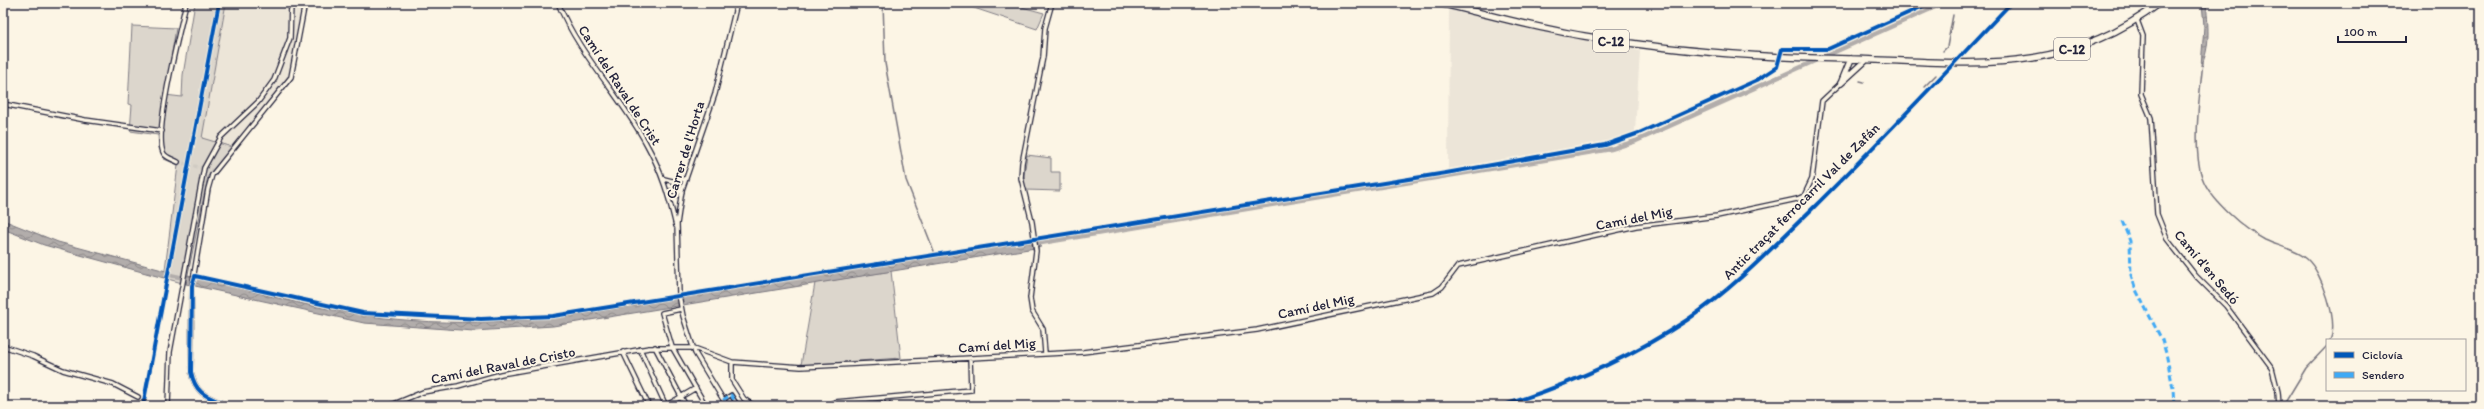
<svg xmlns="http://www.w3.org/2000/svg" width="2484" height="409" font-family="Itim,sans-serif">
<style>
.built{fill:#ece5d8}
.green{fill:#dcd6cc;stroke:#7f7c84}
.water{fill:url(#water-waves);stroke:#78757e}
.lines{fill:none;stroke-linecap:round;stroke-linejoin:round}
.stream{stroke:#78757e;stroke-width:1.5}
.canal{stroke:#b2adab;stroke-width:4.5}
.minor-tunnel{stroke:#d0cbc3;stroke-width:3.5;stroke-dasharray:3.5 2;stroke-linecap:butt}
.pedestrian-casing{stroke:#22223b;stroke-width:5.5}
.minor-casing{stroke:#22223b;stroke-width:6}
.primary-casing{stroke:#22223b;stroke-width:8}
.pedestrian{stroke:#fcf5e5;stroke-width:2.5}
.minor{stroke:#fcf5e5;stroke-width:3.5}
.primary{stroke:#fcf5e5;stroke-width:5.5}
.quiet{stroke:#3fa9f5;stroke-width:3;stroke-dasharray:6 3;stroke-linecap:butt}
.cycleway-casing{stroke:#fcf5e5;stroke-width:6}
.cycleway{stroke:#0057b8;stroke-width:4}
.labels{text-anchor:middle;stroke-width:4;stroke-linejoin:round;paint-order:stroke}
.shield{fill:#fcf5e5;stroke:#63616e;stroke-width:1}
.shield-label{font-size:13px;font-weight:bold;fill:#22223b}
.street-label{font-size:14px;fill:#22223b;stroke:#fcf5e5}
</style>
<defs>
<pattern id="water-waves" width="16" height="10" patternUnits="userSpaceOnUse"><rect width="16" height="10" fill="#b2adab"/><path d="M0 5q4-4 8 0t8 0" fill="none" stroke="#908c8c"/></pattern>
</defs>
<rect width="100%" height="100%" fill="#fcf5e5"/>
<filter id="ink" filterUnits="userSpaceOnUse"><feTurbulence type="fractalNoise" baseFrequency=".025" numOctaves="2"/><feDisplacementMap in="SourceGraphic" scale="8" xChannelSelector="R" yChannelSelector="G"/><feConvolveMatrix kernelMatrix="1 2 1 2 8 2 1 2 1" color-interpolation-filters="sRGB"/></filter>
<g filter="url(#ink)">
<path class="built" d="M226,3H302L289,77L232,147L202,139Z
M1449,8L1640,51L1635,131L1606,141L1448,169Z"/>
<path class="green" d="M195,3H226L202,138L232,147L208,176L186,284L164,278L178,165L164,159L159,148L158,135L130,131L132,105L128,104L132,26L176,28L165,95L182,97L183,75Z
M959,3H1007L1044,13L1037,29Z
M1027,155L1051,158V172H1060V191L1025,190L1024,175Z
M891,271L901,358L801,365L815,283Z"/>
<path class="water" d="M2202,3H2206C2208,23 2211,47 2201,66L2204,26Z
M3,220L58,242L166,271L164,278L44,245L3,229Z
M1039,239L1041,247L553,326L474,331L364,323L186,284L188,275C236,287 284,301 333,310C418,327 505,325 590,313Z"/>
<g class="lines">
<path class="stream" d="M883,3L885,63L906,180L934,251
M1943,51L1947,47L1953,15
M2203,62C2200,92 2192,149 2202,177C2210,200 2244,229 2265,240C2278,246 2297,250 2307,259C2322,272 2339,322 2330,340
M1860,81L1864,82
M1924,87L1936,75
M2283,406L2306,368L2327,346"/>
<path class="canal" d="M1035,244L1611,149L1636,141L1944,3
M161,273L193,280"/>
<path class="minor-tunnel" d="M178,162L215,171"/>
<defs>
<path id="pedestrian" d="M723,400L731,395L738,406"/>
<path id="minor" d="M558,3C579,55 621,96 647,145C662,172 669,197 676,226
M2137,20L2143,36L2141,94L2151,118L2157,214L2167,239L2196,276L2226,306L2272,368L2278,392L2279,406
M3,104L85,120L162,131
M178,162C173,159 165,158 163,152C154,130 180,30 186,3
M664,179L676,182L686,178
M673,182L682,190
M667,191L682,192
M681,309L662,313L672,347L706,406
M3,346L33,356L63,370L113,384L138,397
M655,347L686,406
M640,349L666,406
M623,352L649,406
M1045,353L1043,329L1032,311L1030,298L1036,251L1032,222L1021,178L1022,163L1043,57L1045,28L1052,3
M732,362V380L744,399L754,406
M887,398L888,406
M168,406L170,352L204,168L221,137L258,102L274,80L290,38L291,3
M229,406C209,397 196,396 191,372L192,286L208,189L212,175L291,77L305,3
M389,406L423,392L458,386L501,374L649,348H694L732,362L801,367L1083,352L1257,330L1433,293L1442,287L1458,266L1636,226L1717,216L1797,199L1804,196L1812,179L1822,101L1841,83
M665,406L696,388
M727,406L695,353L683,316L679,295L677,224L682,190L715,94L737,3
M826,406L835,402L971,390L970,358"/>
<path id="primary" d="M1439,3C1487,14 1535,28 1584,36C1672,51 1760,58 1850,59C1967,62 2060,79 2160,3
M1842,81L1851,59
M1841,83L1865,61"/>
</defs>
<use href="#pedestrian" class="pedestrian-casing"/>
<use href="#minor" class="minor-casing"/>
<use href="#primary" class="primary-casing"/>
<use href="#pedestrian" class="pedestrian"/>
<use href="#minor" class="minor"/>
<use href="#primary" class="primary"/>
<path class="quiet" d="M2122,221L2130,241L2131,275L2136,290L2162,340L2166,353L2173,388L2174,406
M723,400L731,395L738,406"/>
<defs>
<path id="cycleway" d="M143,406L219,3
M229,406C209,397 196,396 191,372L192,286L195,276L363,313L481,319L553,316L1446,173L1605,145L1639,133L1757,80L1777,67L1782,49H1828L1930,3
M1501,406C1566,386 1631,357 1687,320C1733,289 1771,249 1811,210C1879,143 1945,73 2011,3"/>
</defs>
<use href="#cycleway" class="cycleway-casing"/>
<use href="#cycleway" class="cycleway"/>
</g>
</g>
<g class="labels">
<g class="shield">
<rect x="1593" y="30" width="36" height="22" rx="3"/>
<rect x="2054" y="38" width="36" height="22" rx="3"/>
</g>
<g class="shield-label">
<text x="1611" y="46">C-12</text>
<text x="2072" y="54">C-12</text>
</g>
<g class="street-label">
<text transform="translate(620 85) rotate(57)" y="5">Camí del Raval de Crist</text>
<text transform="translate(685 150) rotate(-73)" y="5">Carrer de l'Horta</text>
<text transform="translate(1801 201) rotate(-45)" y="5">Antic traçat ferrocarril Val de Zafán</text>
<text transform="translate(1634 218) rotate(-11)" y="5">Camí del Mig</text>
<text transform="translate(2207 267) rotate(50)" y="5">Camí d'en Sedó</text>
<text transform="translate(1316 306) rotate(-12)" y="5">Camí del Mig</text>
<text transform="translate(997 345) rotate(-4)" y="5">Camí del Mig</text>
<text transform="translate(503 365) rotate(-11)" y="5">Camí del Raval de Cristo</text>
</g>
</g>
<rect width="2484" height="409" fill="none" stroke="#fcf5e5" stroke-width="16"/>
<rect x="8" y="8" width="2468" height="393" fill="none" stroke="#22223b" stroke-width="1.5" filter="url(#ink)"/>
<rect x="2326" y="339" width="140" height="52" fill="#fcf5e5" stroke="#a5a1a1"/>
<rect x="2334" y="352" width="20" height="6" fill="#0057b8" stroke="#a5a1a1"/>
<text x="2362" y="359" font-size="12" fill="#22223b">Ciclovía</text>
<rect x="2334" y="372" width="20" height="6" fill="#3fa9f5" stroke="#a5a1a1"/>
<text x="2362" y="379" font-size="12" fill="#22223b">Sendero</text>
<path d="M2338 36v6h68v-6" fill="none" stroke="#22223b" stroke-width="2"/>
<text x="2344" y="36" font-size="12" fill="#22223b" stroke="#fcf5e5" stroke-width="3" paint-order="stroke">100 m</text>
</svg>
